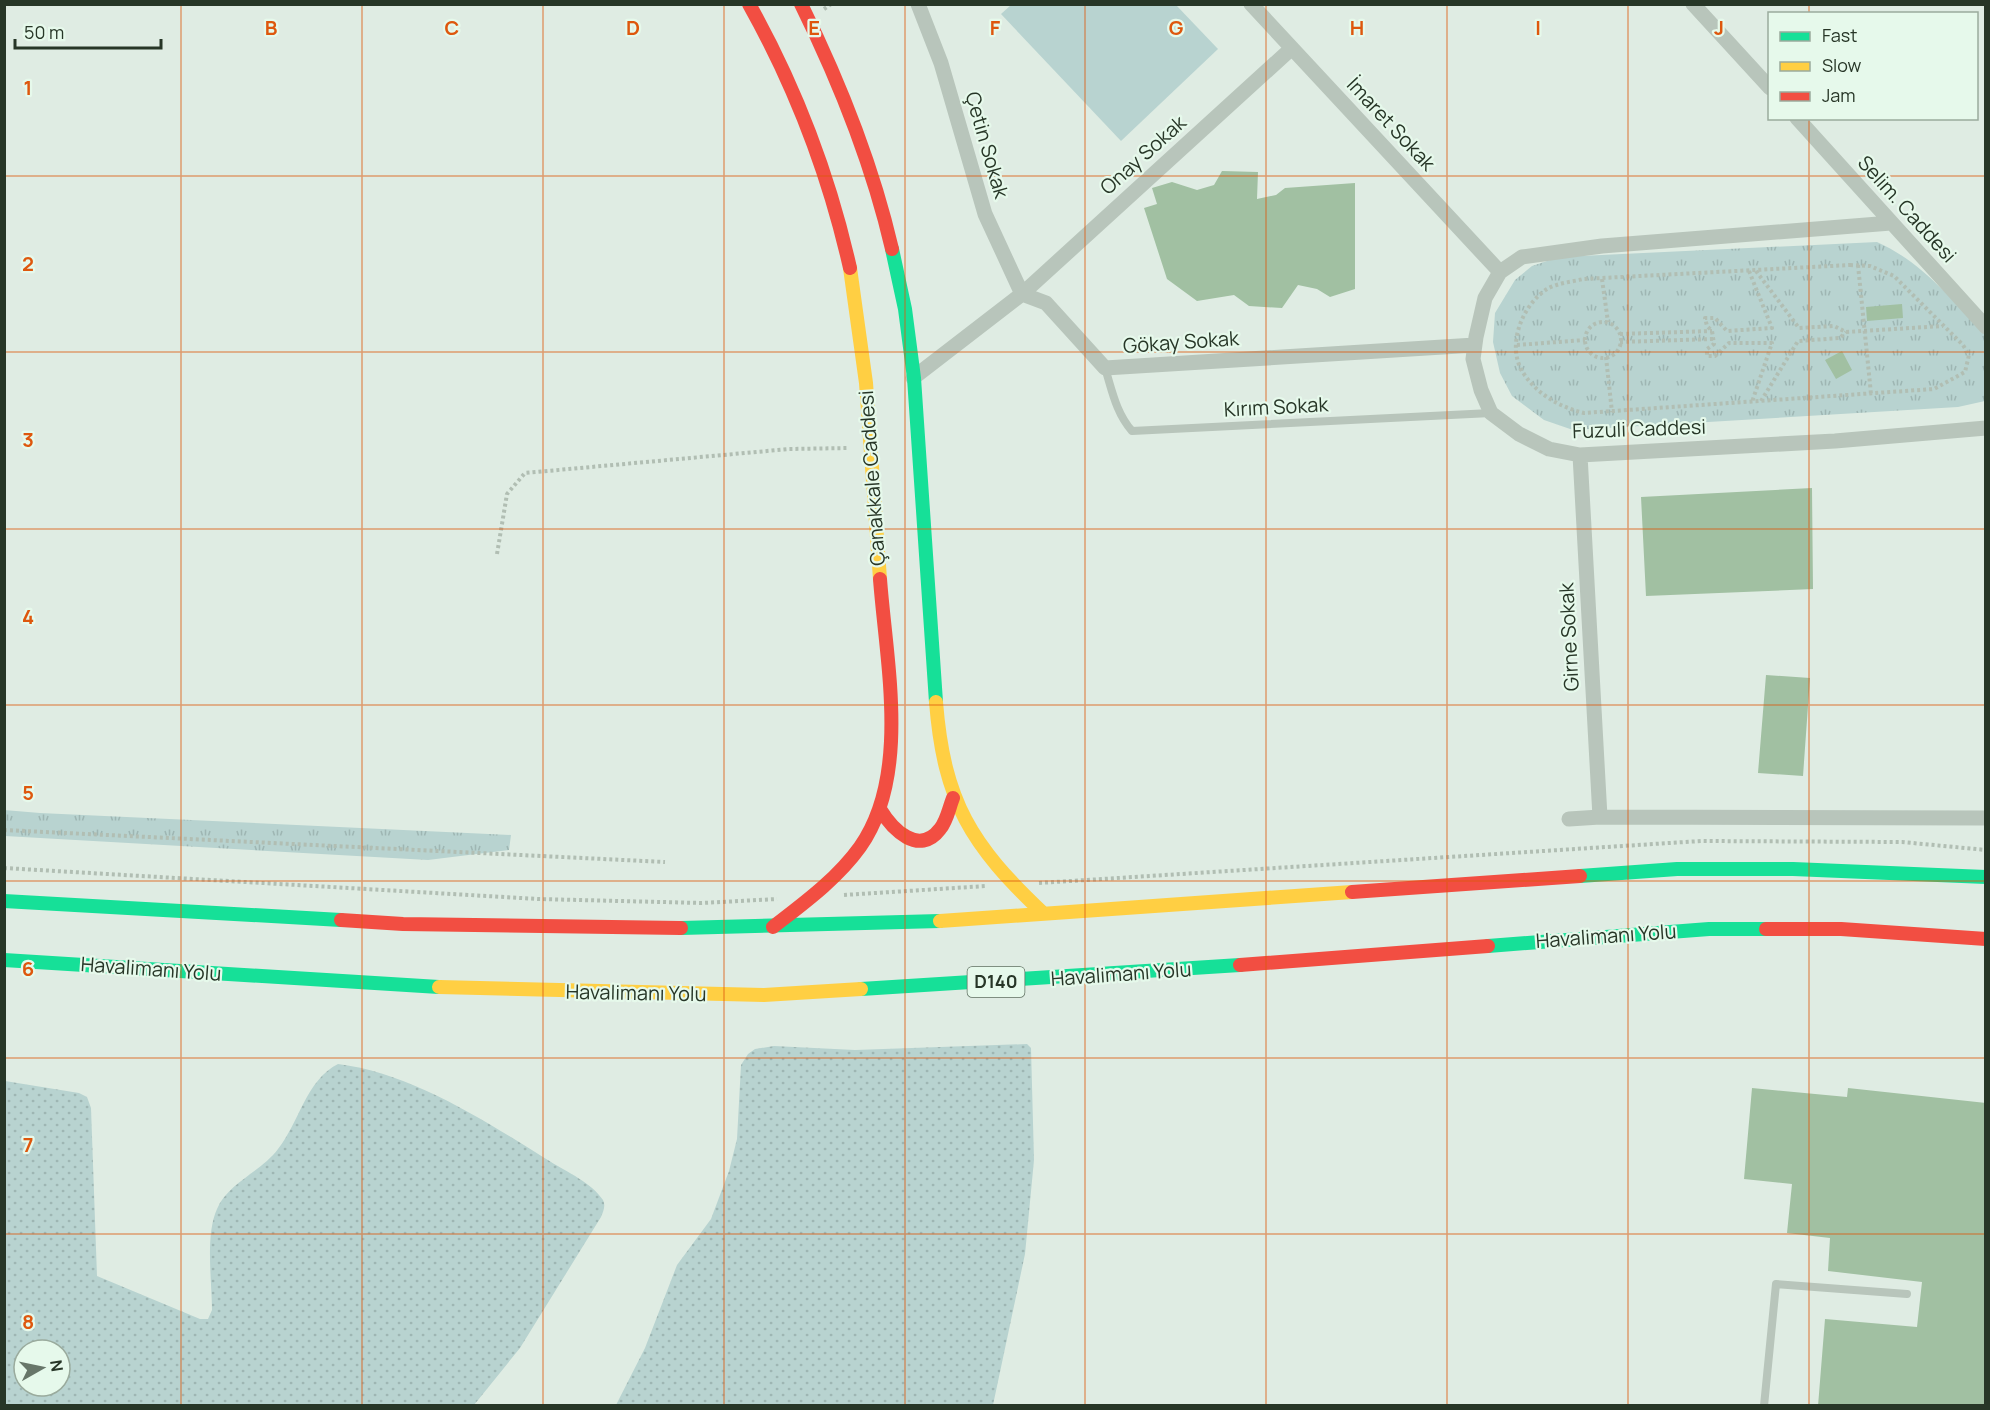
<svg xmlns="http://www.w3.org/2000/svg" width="1990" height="1410" font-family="Manrope,sans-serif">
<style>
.grass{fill:url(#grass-dots);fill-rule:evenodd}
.park{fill:url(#park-tufts)}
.pitch{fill:#b8d3d0}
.building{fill:#a1c0a2}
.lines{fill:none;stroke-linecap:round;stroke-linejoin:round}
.path{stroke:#b1beb3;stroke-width:4;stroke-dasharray:3 3;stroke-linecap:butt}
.lane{stroke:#b8c5bb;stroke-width:8}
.street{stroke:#b8c5bb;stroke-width:15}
.fast{stroke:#16e098;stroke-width:14}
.slow{stroke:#ffcf43;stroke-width:14}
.jam{stroke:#f24e42;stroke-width:14}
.grid{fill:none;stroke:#de570d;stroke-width:1.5;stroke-opacity:0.55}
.labels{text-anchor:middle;stroke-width:4.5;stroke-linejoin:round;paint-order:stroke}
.shield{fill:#e6f9eb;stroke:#607062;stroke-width:1.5}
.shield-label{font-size:18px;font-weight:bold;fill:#273627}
.street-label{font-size:20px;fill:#273627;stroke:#e6f9eb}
.grid-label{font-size:20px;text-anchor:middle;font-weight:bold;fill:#de570d;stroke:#e6f9eb;stroke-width:4.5;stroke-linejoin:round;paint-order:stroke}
</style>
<defs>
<pattern id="grass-dots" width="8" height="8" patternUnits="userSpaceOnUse" patternTransform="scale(1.5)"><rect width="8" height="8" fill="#b8d3d0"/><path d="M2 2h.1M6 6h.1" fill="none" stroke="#9eb6b3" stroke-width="1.8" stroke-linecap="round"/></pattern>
<pattern id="park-tufts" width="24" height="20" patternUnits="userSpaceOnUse" patternTransform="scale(1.5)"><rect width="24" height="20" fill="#b8d3d0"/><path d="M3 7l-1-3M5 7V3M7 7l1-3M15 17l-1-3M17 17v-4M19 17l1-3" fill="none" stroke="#9eb6b3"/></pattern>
</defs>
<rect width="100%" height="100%" fill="#dfece3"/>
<path class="grass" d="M1027,1044L1031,1048L1034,1160L1025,1254L993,1405H616L645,1348L677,1265L711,1219L729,1171L737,1139L741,1065L748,1054L755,1049L774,1046L855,1050Z
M338,1064C413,1073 488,1123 551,1162C567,1172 592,1183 603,1200C606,1206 603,1212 601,1217L520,1348L474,1405H5V1081L79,1093L87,1097L91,1108L97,1276L200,1319H208L212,1310C212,1282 205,1235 217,1209C228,1183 261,1172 278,1149C299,1123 306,1080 338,1064ZM24,1350H60V1386H24Z"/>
<path class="park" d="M1877,242C1922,262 1952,300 1985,335V401L1958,407L1573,430L1544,420L1512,396L1500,373L1493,342L1495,313L1515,280L1532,266L1559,257Z
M4,810L40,813L511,835L509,850L428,860L5,836Z"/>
<path class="pitch" d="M1011,5H1176L1218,49L1121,141L1001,14Z"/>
<path class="building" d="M1222,171L1258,172L1257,199L1276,195L1285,188L1355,183V289L1330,297L1317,289L1298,285L1282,308L1249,306L1234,295L1197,301L1167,279L1144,208L1157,204L1152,188L1172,182L1197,190L1214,185Z
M1902,304L1903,318L1867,321L1866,307Z
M1842,351L1852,370L1836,379L1825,360Z
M1812,488L1813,589L1646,596L1641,497Z
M1766,675L1810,678L1803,776L1758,773Z
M1752,1088L1847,1097L1848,1088L1986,1103V1406H1818L1825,1319L1917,1327L1922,1282L1828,1271L1830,1238L1787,1233L1792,1184L1744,1179Z"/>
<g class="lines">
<path class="path" d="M824,9L831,4
M1850,265L1870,266L1894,276L1963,345L1969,355L1965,372L1934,389L1584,413C1560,407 1538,395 1524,374C1505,347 1522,305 1547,289C1557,283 1572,282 1583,279Z
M1858,265L1871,394
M1749,271L1772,328L1727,331L1715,318H1705L1707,326L1712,331L1714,344L1707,349V356H1715L1729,343H1772L1752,402
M1756,271L1799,328L1834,326L1846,332L1943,326
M1602,279L1608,322
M1585 340a18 18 0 1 1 36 0a18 18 0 1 1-36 0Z
M1620,334L1712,331
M1620,342L1713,339
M1517,345L1585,340
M1606,357L1612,412
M1761,401L1798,341L1840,338L1846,332
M497,554L507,494L525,473L789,449L848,448
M4,830L665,862
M4,868L538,899L702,903L777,899
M1039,883L1701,841L1902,842L1986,850
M844,895L986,886"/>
<path class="lane" d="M1105,368C1112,390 1116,413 1132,431L1491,413
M1764,1406L1776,1284L1907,1294"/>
<path class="street" d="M918,4L941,63L985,214L1022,294L1292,48
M1251,4L1500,272
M1693,4L1770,88
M1797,118L1986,327
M1891,223L1602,246L1522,257L1500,272L1485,298L1476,337L1473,359L1481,390L1491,413L1519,434L1549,449L1580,455L1835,441L1986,428
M913,378L1022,294L1046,303L1105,368L1475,345
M1580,455L1600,817
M1569,819L1600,817L1986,818"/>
<path class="fast" d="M892,249L905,309L914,378L936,702
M1580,876L1677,869H1793L1986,877
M4,901L341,920
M681,928L940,921
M1488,946L1709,929H1766
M4,960L439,987
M861,989L1240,965"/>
<path class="slow" d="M850,268L866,383L880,579
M936,702C944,802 971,845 1043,913
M940,921L1352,892
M439,987L764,995L861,989"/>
<path class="jam" d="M749,4C796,88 829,175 850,268
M801,4C840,83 872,163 892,249
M880,809C892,829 919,857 940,829C947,821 949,808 953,798
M1352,892L1580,876
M341,920L403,924L681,928
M773,927C804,903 837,879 860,847C911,775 886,661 880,579
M1766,929H1841L1986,939
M1240,965L1488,946"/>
</g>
<path class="grid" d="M181,4V1406M362,4V1406M543,4V1406M724,4V1406M905,4V1406M1085,4V1406M1266,4V1406M1447,4V1406M1628,4V1406M1809,4V14M1809,118V1406M4,176H1986M4,352H1986M4,529H1986M4,705H1986M4,881H1986M4,1058H1986M4,1234H1986"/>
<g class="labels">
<rect class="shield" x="967.5" y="967" width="57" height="30" rx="4.5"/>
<g class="shield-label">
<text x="996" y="988">D140</text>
</g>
<g class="street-label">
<text transform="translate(1391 124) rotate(47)" y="7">İmaret Sokak</text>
<text transform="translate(987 145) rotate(74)" y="7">Çetin Sokak</text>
<text transform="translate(1143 155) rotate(-42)" y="7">Onay Sokak</text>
<text transform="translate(1907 209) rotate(48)" y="7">Selim. Caddesi</text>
<text transform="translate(1181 342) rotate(-4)" y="7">Gökay Sokak</text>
<text transform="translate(1276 407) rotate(-3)" y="7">Kırım Sokak</text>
<text transform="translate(1639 429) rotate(-2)" y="7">Fuzuli Caddesi</text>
<text transform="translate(872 478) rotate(-94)" y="7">Çanakkale Caddesi</text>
<text transform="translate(1569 637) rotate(-93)" y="7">Girne Sokak</text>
<text transform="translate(1606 936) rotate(-4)" y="7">Havalimanı Yolu</text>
<text transform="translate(151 969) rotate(4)" y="7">Havalimanı Yolu</text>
<text transform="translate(1121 974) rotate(-4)" y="7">Havalimanı Yolu</text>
<text transform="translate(636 993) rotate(1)" y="7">Havalimanı Yolu</text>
</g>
</g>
<g class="grid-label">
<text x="271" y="35">B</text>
<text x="452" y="35">C</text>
<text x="633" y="35">D</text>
<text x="814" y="35">E</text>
<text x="995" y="35">F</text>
<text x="1176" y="35">G</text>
<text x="1357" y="35">H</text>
<text x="1538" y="35">I</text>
<text x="1719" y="35">J</text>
<text x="28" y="95">1</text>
<text x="28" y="271">2</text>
<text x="28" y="447">3</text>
<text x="28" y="624">4</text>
<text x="28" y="800">5</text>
<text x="28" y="976">6</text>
<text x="28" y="1152">7</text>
<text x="28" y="1329">8</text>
</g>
<rect width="1990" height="1410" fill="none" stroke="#273627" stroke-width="12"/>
<rect x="1768" y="12" width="210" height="108" fill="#e6f9eb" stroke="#9aab9d" stroke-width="1.5"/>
<rect x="1780" y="32" width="30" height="9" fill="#16e098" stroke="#9aab9d" stroke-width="1.5"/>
<text x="1822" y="42" font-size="18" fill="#273627">Fast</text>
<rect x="1780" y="62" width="30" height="9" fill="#ffcf43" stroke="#9aab9d" stroke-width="1.5"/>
<text x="1822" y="72" font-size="18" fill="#273627">Slow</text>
<rect x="1780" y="92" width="30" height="9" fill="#f24e42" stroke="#9aab9d" stroke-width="1.5"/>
<text x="1822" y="102" font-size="18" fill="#273627">Jam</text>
<g transform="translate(42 1368) rotate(81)"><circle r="28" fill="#e6f9eb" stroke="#9aab9d" stroke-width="1.5"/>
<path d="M0-4.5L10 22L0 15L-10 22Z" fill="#677669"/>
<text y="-9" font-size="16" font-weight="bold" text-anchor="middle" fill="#273627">N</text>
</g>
<path d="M15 39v9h146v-9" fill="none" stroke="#273627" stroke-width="3"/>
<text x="24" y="39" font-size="18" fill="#273627" stroke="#e6f9eb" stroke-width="4.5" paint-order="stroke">50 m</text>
</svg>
